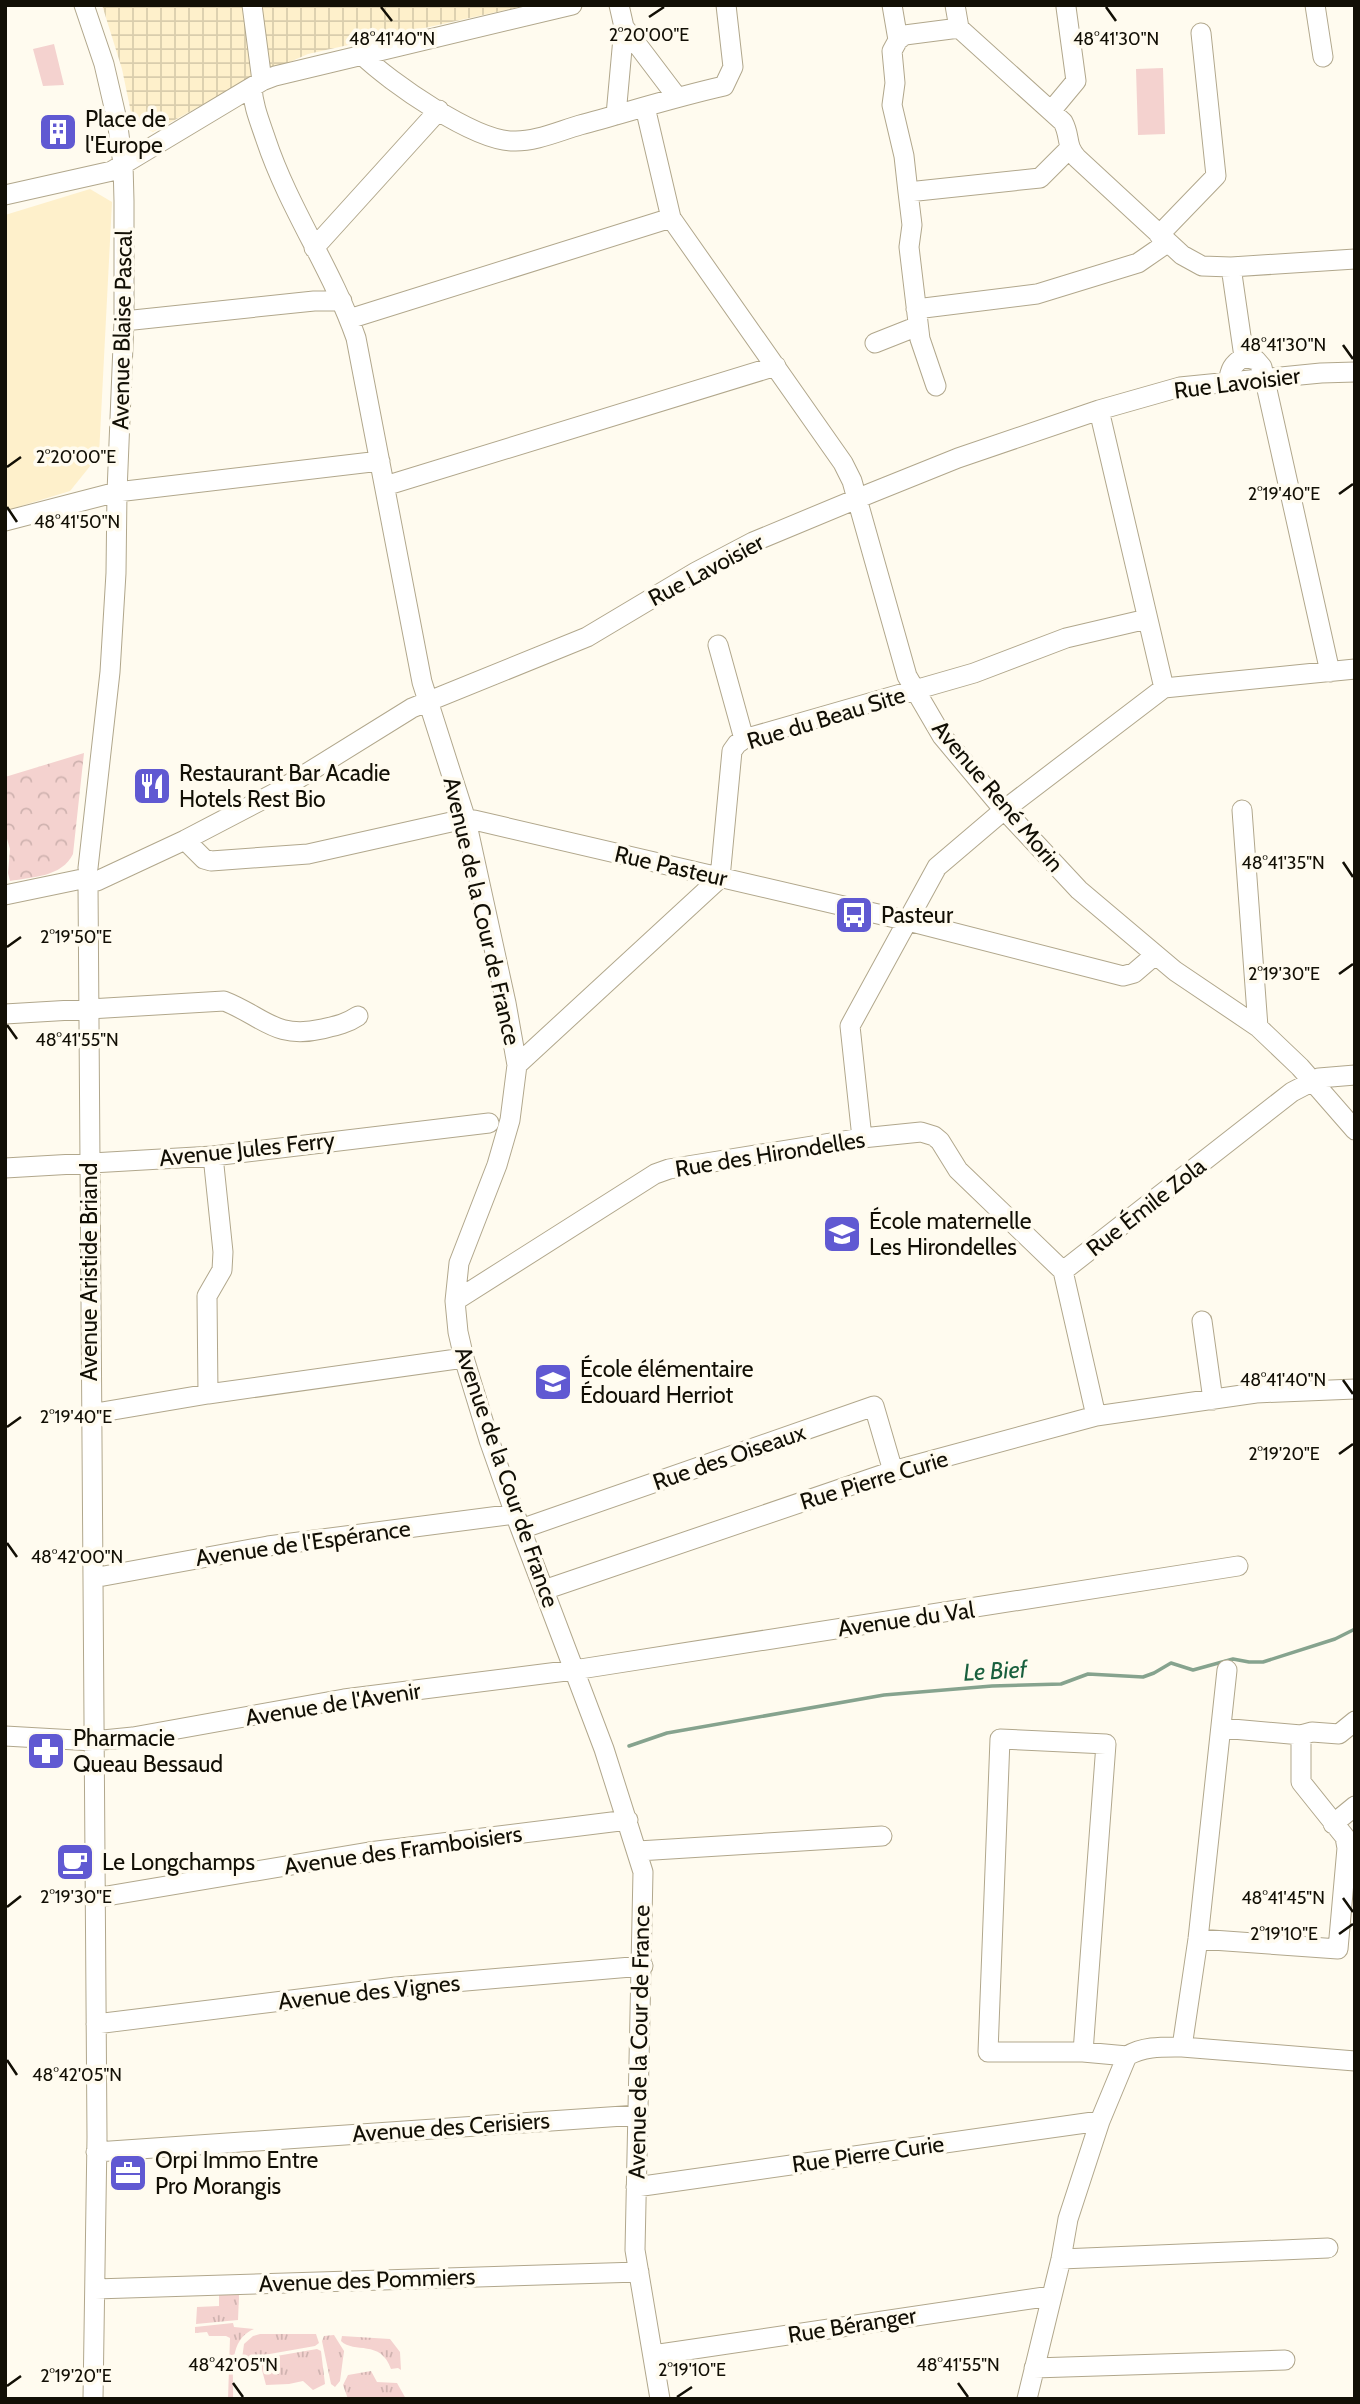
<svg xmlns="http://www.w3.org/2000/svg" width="1360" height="2404" font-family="Cabin,sans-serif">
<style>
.built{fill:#fef0cb}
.industrial{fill:url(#industrial-grid)}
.grass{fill:url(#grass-tufts)}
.park{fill:url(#park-crowns)}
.pitch{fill:#f4d2cf}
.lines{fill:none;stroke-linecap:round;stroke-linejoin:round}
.stream{stroke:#86a38e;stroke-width:3.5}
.minor-casing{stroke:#b1a78c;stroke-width:21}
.minor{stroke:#fff;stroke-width:19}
.ticks{fill:none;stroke:#120f05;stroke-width:2.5}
.labels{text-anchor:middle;stroke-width:7;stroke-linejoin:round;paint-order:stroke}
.poi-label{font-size:23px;fill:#120f05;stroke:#fffbef;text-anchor:start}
.street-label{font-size:23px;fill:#120f05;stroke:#fffbef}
.water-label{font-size:24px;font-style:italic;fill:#19603e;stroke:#fffbef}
.ticks-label{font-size:18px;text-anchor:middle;fill:#120f05;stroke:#fffbef;stroke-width:7;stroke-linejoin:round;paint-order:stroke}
</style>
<defs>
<pattern id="industrial-grid" width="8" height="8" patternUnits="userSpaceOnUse" patternTransform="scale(1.75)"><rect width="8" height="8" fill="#fef0cb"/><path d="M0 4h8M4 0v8" fill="none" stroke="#d9cdad"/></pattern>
<pattern id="grass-tufts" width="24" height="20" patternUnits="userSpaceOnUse" patternTransform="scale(1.75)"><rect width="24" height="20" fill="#f4d2cf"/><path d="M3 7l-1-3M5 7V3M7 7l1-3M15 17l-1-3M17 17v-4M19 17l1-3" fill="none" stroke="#d0b3b0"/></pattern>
<pattern id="park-crowns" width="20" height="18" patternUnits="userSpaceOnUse" patternTransform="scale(1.75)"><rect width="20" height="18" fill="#f4d2cf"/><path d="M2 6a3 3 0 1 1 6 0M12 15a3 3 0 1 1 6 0" fill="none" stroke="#d0b3b0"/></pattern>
</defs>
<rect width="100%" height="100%" fill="#fffbef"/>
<path class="built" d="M90,189L112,202L99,455L70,491L5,511V215Z"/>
<path class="industrial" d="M102,5H528L308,54L240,84L153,132L133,122L122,69Z"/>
<path class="grass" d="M219,2295H239L238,2320L196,2324L197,2307L219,2306Z
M233,2323L234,2327L254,2329C227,2340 234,2375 233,2399H228L230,2338L226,2336H209L207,2332L195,2333V2327Z
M316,2334L319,2343L315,2346L242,2359L244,2344L253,2336L260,2334Z
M334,2335L344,2351L340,2381L335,2387L331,2384L322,2341L324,2336Z
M342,2336L390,2339L400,2352L401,2370L398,2368L391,2369C381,2339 354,2354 341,2341Z
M317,2349L321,2351L325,2384L313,2390L303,2381L289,2384L266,2385L259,2359Z
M371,2371L377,2382L397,2383L406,2399H348L343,2385L348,2375Z"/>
<path class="park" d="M84,753L73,854C62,877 32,877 10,881L8,873L10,849L5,832V777Z"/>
<path class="pitch" d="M54,44L64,85L43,86L33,49Z
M1163,68L1165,134L1138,135L1136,69Z"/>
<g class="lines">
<path class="stream" d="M629,1746L667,1733L884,1695L992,1686L1061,1684L1088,1674L1143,1677L1154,1673L1171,1663L1193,1670L1233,1659L1249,1662H1263L1335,1639L1355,1629"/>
<defs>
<path id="minor" d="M84,5L104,64L117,120L123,164L124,201V321L117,492L116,573L110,672L88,868
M252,5L262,81
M892,5L898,40
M955,5L959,28L1063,122C1071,137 1065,145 1077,158L1182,255L1202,266L1231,267L1244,357
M1315,5L1323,57
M624,27L677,97
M362,55C390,82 474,141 513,141C535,142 559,131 580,125C628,112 675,97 724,86L733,67L726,5
M252,87C253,106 260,122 266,140C289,209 332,269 356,338L422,682L466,820L506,1003L517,1065L510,1120L497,1165L459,1263L455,1301L458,1332L464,1358L489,1440L515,1514L604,1749L643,1872L635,2250L660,2399
M645,107L671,218L843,463L852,481L907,676L942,736L998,803L1079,890L1175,971L1258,1027L1300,1067L1355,1130
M1051,111L1076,81L1066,7
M616,115L624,27L619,5
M908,192L1040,178L1069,149
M5,195L112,171L262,81L275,76L572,5
M1159,235L1216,176L1201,33
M314,248L439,110
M1231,267L1355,259
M916,309L1037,294L1138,263L1167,243
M349,319L671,218
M124,321L314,301H342
M875,343L918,326
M1228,383C1230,370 1232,364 1244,357L1256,360L1262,367L1330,672
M936,386L920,339L909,247L912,225L908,192L904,156L892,105L895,83L892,51L898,40L905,35L959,28
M1099,410L1164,688
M385,486L776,366
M5,521L117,492L380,461
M718,645L744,739
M1242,810L1258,1027
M185,840L204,859L211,861L308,854L451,822L474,820L908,921L1123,976L1134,973L1155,955
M97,881L185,840L275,793L412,708L587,637L696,572L753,542L871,493L958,458L1099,410L1180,387L1321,373L1355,372
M88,884L97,2137L93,2399
M5,895L82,879
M5,1014L224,1001C263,1016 275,1040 322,1029C335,1026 346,1024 358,1016
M517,1065L720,878L732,751L737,744L744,739L974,673L1066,638L1147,619
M862,1138L850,1026L937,867L1004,810L1164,688L1355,669
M5,1168L213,1156L489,1123
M1063,1271L1292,1092L1319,1078L1355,1075
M1063,1271L1096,1416
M455,1301L655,1174L669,1169L862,1138L921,1132L934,1136L940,1141L958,1170L1063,1271
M1202,1321L1213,1400
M208,1394L207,1296L222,1270L223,1252L213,1156
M90,1414L208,1394L464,1358
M521,1529L874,1406L893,1471
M93,1578L268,1546L515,1514
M544,1590L893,1471L1096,1416L1256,1393L1355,1389
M1301,1735L1312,1732L1339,1734L1355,1721
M5,1736L93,1741L133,1737L344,1699L574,1670L1238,1566
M1333,1824L1355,1806
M638,1851L882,1836
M95,1898L369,1852L628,1820
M1198,1939L1338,1949L1347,1848L1345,1837L1301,1782V1735L1221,1728
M96,2024L396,1987L643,1966
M1182,2047L1198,1939L1227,1670
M1083,2052L1106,1744L1000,1739L988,2052H1083L1127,2056
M96,2152L638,2115
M636,2187L1100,2121
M1061,2259L1328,2248
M95,2289L639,2272
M653,2355L1051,2296
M1034,2368L1285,2360
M1027,2399L1061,2259L1068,2219L1100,2121L1127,2056C1144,2046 1163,2047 1182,2047L1355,2061"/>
</defs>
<use href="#minor" class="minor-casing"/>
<use href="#minor" class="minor"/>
</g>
<path class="ticks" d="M381,7L392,21M1106,7L1116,21M649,17L664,7M1343,345L1353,359M7,467L21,457M1339,494L1353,484M7,507L17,522M1343,862L1353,877M7,947L21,937M1339,974L1353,964M7,1025L17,1039M1343,1380L1353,1394M7,1427L21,1417M1339,1454L1353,1444M7,1543L17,1557M1343,1898L1353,1912M7,1907L21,1896M1339,1934L1353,1924M7,2060L17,2075M233,2383L243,2397M958,2383L968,2397M7,2386L21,2376M677,2397L692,2387"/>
<defs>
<symbol id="building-square" viewBox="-11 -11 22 22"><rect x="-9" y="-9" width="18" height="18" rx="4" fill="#6059d2" stroke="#fffbef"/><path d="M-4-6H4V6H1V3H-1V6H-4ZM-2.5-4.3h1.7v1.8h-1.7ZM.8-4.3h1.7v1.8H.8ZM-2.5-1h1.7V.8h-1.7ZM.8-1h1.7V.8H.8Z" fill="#fff"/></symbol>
<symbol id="restaurant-square" viewBox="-11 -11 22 22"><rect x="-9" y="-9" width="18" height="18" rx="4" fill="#6059d2" stroke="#fffbef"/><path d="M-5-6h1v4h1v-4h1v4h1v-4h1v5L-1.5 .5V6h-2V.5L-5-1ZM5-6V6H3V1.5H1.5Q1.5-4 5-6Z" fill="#fff"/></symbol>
<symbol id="bus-square" viewBox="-11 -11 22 22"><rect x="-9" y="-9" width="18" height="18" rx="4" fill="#6059d2" stroke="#fffbef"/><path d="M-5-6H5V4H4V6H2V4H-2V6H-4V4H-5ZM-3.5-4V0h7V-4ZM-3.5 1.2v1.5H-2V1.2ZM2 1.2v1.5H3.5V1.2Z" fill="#fff"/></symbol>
<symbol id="school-square" viewBox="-11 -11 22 22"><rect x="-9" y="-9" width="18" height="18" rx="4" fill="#6059d2" stroke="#fffbef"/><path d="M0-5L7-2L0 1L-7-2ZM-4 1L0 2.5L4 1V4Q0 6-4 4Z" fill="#fff"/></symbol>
<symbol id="pharmacy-square" viewBox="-11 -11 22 22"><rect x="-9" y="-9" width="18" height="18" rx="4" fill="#6059d2" stroke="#fffbef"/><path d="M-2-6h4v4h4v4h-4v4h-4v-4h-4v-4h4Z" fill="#fff"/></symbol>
<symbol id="cafe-square" viewBox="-11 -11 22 22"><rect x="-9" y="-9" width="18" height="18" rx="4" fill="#6059d2" stroke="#fffbef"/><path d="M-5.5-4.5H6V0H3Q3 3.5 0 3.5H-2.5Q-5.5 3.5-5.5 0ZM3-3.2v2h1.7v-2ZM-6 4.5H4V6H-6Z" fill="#fff"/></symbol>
<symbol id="office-square" viewBox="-11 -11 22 22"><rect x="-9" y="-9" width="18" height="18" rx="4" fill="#6059d2" stroke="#fffbef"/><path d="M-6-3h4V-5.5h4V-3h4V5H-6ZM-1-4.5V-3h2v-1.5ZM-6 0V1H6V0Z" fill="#fff"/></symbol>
</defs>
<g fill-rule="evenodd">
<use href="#building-square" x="36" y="110" width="44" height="44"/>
<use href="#restaurant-square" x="130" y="764" width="44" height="44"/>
<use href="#bus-square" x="832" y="893" width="44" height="44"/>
<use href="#school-square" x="820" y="1212" width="44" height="44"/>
<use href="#school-square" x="531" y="1360" width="44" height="44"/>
<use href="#pharmacy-square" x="24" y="1729" width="44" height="44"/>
<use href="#cafe-square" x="53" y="1840" width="44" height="44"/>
<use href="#office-square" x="106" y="2151" width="44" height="44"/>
</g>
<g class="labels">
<g class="poi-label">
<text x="85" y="127">Place de<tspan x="85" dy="26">l'Europe</tspan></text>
<text x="179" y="781">Restaurant Bar Acadie<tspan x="179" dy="26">Hotels Rest Bio</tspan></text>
<text x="881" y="923">Pasteur</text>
<text x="869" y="1229">École maternelle<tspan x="869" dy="26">Les Hirondelles</tspan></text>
<text x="580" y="1377">École élémentaire<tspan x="580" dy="26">Édouard Herriot</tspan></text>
<text x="73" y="1746">Pharmacie<tspan x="73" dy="26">Queau Bessaud</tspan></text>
<text x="102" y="1870">Le Longchamps</text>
<text x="155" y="2168">Orpi Immo Entre<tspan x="155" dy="26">Pro Morangis</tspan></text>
</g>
<g class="street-label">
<text transform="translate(122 330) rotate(-89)" y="8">Avenue Blaise Pascal</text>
<text transform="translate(1237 383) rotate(-7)" y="8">Rue Lavoisier</text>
<text transform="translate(706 570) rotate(-28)" y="8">Rue Lavoisier</text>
<text transform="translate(826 718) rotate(-17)" y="8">Rue du Beau Site</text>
<text transform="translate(998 796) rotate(50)" y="8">Avenue René Morin</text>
<text transform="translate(671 866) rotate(13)" y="8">Rue Pasteur</text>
<text transform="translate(482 911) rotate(77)" y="8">Avenue de la Cour de France</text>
<text transform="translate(247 1149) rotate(-6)" y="8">Avenue Jules Ferry</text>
<text transform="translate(770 1154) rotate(-9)" y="8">Rue des Hirondelles</text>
<text transform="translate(1146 1207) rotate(-38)" y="8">Rue Émile Zola</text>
<text transform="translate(89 1272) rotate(-90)" y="8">Avenue Aristide Briand</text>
<text transform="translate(729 1457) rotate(-19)" y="8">Rue des Oiseaux</text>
<text transform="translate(507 1477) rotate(71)" y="8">Avenue de la Cour de France</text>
<text transform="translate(874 1480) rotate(-17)" y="8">Rue Pierre Curie</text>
<text transform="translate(303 1543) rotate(-8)" y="8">Avenue de l'Espérance</text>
<text transform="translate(906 1619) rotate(-8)" y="8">Avenue du Val</text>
<text transform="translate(333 1704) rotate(-9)" y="8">Avenue de l'Avenir</text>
<text transform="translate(403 1850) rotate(-8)" y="8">Avenue des Framboisiers</text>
<text transform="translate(369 1992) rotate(-6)" y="8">Avenue des Vignes</text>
<text transform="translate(639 2042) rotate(-89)" y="8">Avenue de la Cour de France</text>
<text transform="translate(451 2127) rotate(-4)" y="8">Avenue des Cerisiers</text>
<text transform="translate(868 2154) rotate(-8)" y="8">Rue Pierre Curie</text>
<text transform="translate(367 2280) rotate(-2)" y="8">Avenue des Pommiers</text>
<text transform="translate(852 2325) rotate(-9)" y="8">Rue Béranger</text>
</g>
<g class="water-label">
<text transform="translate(995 1671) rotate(-3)" y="8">Le Bief</text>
</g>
</g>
<g class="ticks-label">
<text x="649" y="41">2°20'00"E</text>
<text x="392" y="45">48°41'40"N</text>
<text x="1116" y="45">48°41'30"N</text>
<text x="1283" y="351">48°41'30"N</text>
<text x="76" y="463">2°20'00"E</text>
<text x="1284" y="500">2°19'40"E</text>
<text x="77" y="528">48°41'50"N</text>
<text x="1283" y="869">48°41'35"N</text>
<text x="76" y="943">2°19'50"E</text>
<text x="1284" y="980">2°19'30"E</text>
<text x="77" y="1046">48°41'55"N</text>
<text x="1283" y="1386">48°41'40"N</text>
<text x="76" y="1423">2°19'40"E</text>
<text x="1284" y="1460">2°19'20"E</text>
<text x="77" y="1563">48°42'00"N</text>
<text x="76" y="1903">2°19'30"E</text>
<text x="1283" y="1904">48°41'45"N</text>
<text x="1284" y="1940">2°19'10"E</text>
<text x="77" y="2081">48°42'05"N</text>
<text x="233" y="2371">48°42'05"N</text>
<text x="958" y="2371">48°41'55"N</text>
<text x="692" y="2376">2°19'10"E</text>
<text x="76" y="2382">2°19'20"E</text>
</g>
<rect width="1360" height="2404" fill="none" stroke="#120f05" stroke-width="14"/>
</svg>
